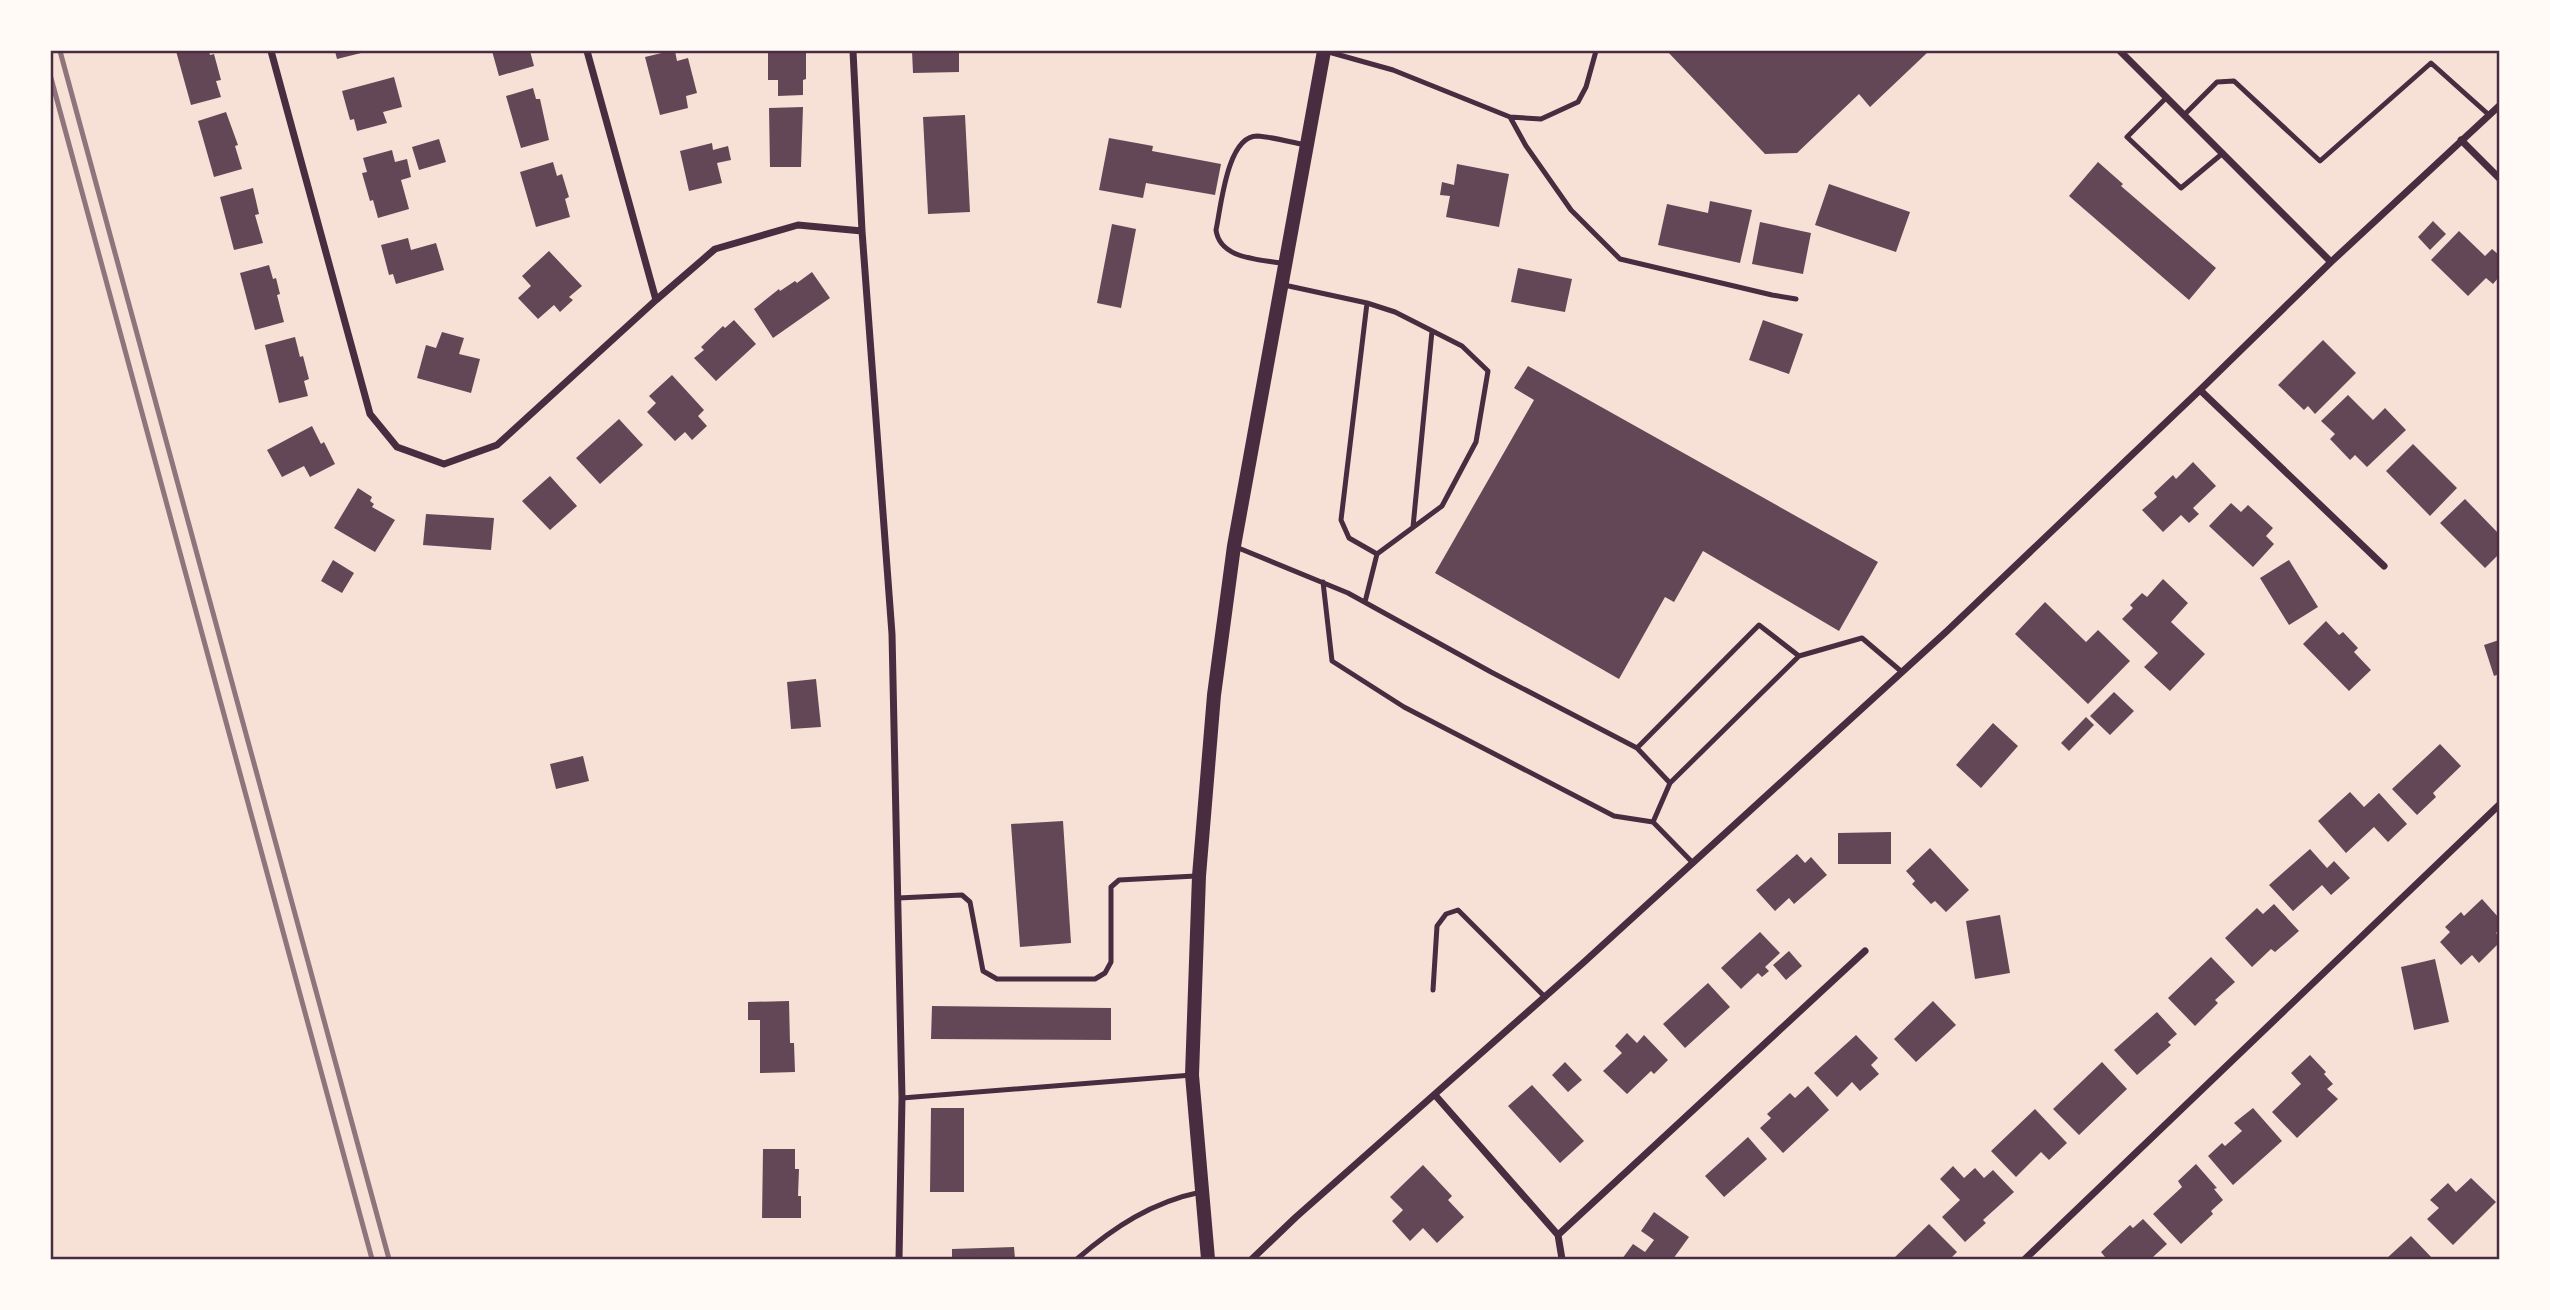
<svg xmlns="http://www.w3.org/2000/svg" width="2550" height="1310" font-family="Inter,sans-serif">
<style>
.building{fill:#644757}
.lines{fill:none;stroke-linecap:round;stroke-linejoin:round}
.service{stroke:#4a2c40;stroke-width:5}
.minor{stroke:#4a2c40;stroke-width:7}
.secondary{stroke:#4a2c40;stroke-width:14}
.rail{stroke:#8f747c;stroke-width:5}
.neatline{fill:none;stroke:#4a2c40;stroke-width:2.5}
</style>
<rect width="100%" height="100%" fill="#f7e1d7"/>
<path class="building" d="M176,51H209L210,55L214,54L221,80L216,81L221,97L191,105Z
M335,51H365V52L337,59Z
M492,51H530L534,66L499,76Z
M670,51H675L677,61L688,58L697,93L686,96L688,108L660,115L645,57Z
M768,51H802V53H806V79L803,80V95L778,96V80H768Z
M912,51H959V72L913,73Z
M1667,51H1929L1870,107L1859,94L1797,153L1765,154Z
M394,77L402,107L383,112L387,123L357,131L354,119L350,120L342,91Z
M533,88L536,99H540L549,140L521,148L506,96Z
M803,107L801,167H770L769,108Z
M226,112L238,145L235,146L242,169L214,177L198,121Z
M965,115L970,212L928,214L923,117Z
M1109,138L1153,146L1152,151L1221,164L1215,195L1146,183L1143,198L1099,190Z
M439,139L446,162L419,170L412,147Z
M712,143L713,150L728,146L731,160L717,163L722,183L689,191L680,151Z
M392,150L395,162L407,159L411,177L401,180L409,209L378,218L373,200L370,201L362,173L367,172L363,158Z
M553,162L557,176L562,174L569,197L565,199L570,217L536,227L520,172Z
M2098,162L2123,184L2121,186L2216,268L2189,300L2069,196Z
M1457,164L1509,174L1499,227L1446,217L1450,196L1440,195L1442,182L1454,185Z
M1829,184L1910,212L1896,252L1815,225Z
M253,188L259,214L255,215L263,243L234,250L220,197Z
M1710,201L1752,210L1740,263L1658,245L1667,204L1708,213Z
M2433,221L2446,234L2430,250L2418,237Z
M1760,222L1811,233L1803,274L1752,264Z
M1112,224L1136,229L1121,308L1097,303Z
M2459,231L2485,256L2492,249L2499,255V277L2493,284L2486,278L2468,296L2431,260Z
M408,238L411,250L436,243L444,270L396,284L393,274L389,275L381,245Z
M549,251L582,286L569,297L573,300L560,312L554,305L538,319L518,298L531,286L522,276Z
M269,265L273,279L276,278L280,294L277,295L284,322L255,330L240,273Z
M1518,268L1572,279L1565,312L1511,302Z
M812,272L830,298L773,338L754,309L779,289L780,291L795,281L797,283Z
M734,320L756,344L716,381L694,358L704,350L701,347L723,326L725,328Z
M1763,320L1803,334L1789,374L1749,360Z
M442,332L464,338L459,354L480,359L471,393L417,378L426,345L436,348Z
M295,337L300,357L303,356L309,379L304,381L308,396L279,403L265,345Z
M2323,340L2356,373L2315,414L2308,406L2304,410L2278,385Z
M1528,366L1878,562L1839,631L1703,551L1674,602L1665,597L1619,679L1435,573L1534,400L1514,388Z
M672,375L704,410L698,416L707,426L692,440L685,432L675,441L647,412L656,403L649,396Z
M2348,395L2373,420L2385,408L2406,430L2367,467L2355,455L2350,460L2330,439L2335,434L2321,421Z
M619,419L643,445L600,484L576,458Z
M312,426L321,444L324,442L335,464L310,477L304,466L282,477L267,450Z
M2413,444L2457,488L2430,516L2386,471Z
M2193,462L2216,486L2193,508L2199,514L2189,523L2181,515L2163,532L2142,510L2157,497L2154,493L2173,475L2176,479Z
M550,476L577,506L550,530L522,501Z
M358,488L372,497L370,501L374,504L372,507L395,520L375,552L334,528Z
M2465,499L2499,534V554L2485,568L2440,523Z
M2231,503L2241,512L2248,505L2273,528L2266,536L2274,544L2253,567L2209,526Z
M426,514L494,518L491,550L423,545Z
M333,560L354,573L342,593L321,581Z
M2289,560L2318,607L2289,625L2260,578Z
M2163,579L2188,603L2171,622L2205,654L2170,691L2144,667L2158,653L2122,619L2133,608L2130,605L2142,593L2147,597Z
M2045,602L2086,642L2098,630L2130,661L2088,704L2015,634Z
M2326,621L2339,635L2343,632L2358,648L2354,652L2371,670L2349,691L2303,644Z
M2499,640V674L2494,676L2484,645Z
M816,679L821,727L791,729L787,682Z
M2114,692L2134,711L2110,735L2090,716Z
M2086,717L2094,725L2069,751L2061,743Z
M1993,723L2018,746L1981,788L1956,765Z
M2440,744L2461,766L2433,793L2436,797L2417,815L2392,789Z
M583,756L589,781L556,789L550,764Z
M2350,792L2364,807L2379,793L2407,824L2388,842L2374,827L2346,853L2318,821Z
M1063,821L1071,943L1020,947L1011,824Z
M1891,832V864H1838V833Z
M1930,848L1969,890L1946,912L1935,901L1931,904L1912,884L1915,881L1906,871Z
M2310,849L2327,868L2334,861L2350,878L2331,895L2322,885L2293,911L2269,885Z
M1797,854L1805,863L1811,857L1827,875L1794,904L1789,898L1775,911L1756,890Z
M2482,899L2499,918V930L2496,933L2499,937V943L2479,963L2472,955L2461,965L2440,942L2450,932L2445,927L2461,912L2464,916Z
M2274,904L2299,931L2275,952L2271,949L2252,967L2225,938L2257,908L2263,914Z
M2000,915L2010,973L1975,979L1966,921Z
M1760,932L1780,953L1765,967L1769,971L1762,977L1758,973L1741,989L1721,968Z
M1789,951L1802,966L1786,980L1773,965Z
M2211,957L2235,982L2215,1000L2218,1003L2195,1026L2168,998Z
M2435,959L2449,1022L2414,1030L2401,967Z
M1708,983L1730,1007L1685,1048L1663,1024Z
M789,1001L790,1043H794L795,1072L760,1073V1020H748V1002Z
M1933,1001L1956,1025L1916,1062L1894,1039Z
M932,1006L1111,1008V1040L931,1039Z
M2157,1012L2177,1034L2168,1042L2171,1045L2137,1075L2114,1050Z
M1627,1033L1637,1043L1644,1035L1668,1060L1654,1074L1651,1071L1627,1094L1603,1071L1622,1053L1615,1046Z
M1856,1035L1878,1058L1871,1065L1879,1074L1860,1091L1852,1082L1837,1097L1814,1073Z
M2310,1055L2326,1072L2324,1074L2333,1084L2327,1089L2338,1099L2297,1138L2272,1112L2301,1084L2291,1073Z
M1565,1062L1582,1080L1568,1092L1552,1075Z
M2102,1062L2127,1089L2079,1135L2053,1109Z
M1532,1085L1584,1141L1560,1163L1508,1106Z
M1808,1086L1829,1110L1783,1153L1760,1128L1771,1118L1767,1114L1790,1093L1795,1098Z
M931,1108H964V1192H930Z
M2253,1108L2282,1141L2233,1185L2208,1156L2222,1143L2225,1146L2242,1131L2234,1123Z
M2035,1109L2067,1143L2049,1160L2041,1152L2016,1177L1991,1151Z
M1748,1137L1767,1159L1724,1197L1705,1176Z
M763,1149H795V1169H799L798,1196H801V1218H762Z
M2196,1164L2217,1188L2214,1189L2223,1200L2211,1211L2213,1214L2181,1244L2153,1214L2182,1187L2178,1181Z
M1423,1165L1452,1196L1448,1200L1464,1217L1437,1243L1423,1228L1410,1241L1392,1221L1403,1210L1390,1197Z
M1953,1166L1964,1178L1975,1168L1984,1178L1993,1170L2014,1192L1983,1220L1986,1223L1965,1242L1942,1217L1960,1200L1940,1179Z
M2471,1178L2496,1202L2453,1245L2427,1219L2439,1208L2430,1200L2448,1183L2456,1192Z
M1654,1212L1689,1237L1673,1259H1622L1633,1244L1645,1252L1654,1240L1641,1231Z
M2143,1219L2167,1244L2153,1257L2155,1259H2102L2105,1257L2101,1252L2130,1225L2133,1228Z
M1929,1224L1957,1252L1950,1259H1893Z
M2411,1236L2433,1259H2386Z
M1014,1247L1015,1259H952V1249Z"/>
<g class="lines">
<path class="service" d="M1325,51L1393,70L1510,117L1526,146L1571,210L1620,259L1772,295L1796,299
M2167,97L2127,137L2181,188L2223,153
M2185,114L2217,82L2234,81L2320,161L2431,63L2489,115
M1510,117L1541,119L1578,102L1586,87L1596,51
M1285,264C1261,259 1220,260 1216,230C1221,207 1227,136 1257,136C1273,137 1290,142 1306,145
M1284,285L1367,303
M1367,303L1395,312L1462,346L1488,371L1476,442L1442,506L1377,554L1349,538L1341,520Z
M1413,527L1432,331
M1236,547L1348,593L1491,672L1637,748L1670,783
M1323,582L1332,661L1404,707L1614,816L1653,822L1693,863
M1365,602L1377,554
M1637,748L1759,625L1799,656
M1653,822L1670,783L1799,656L1862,638L1902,672
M898,898L962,895L970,902L983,971L997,979H1095L1105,973L1111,962V887L1119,880L1196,876
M1433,990L1437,926L1446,914L1458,910L1545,997
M902,1098L1192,1075
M1077,1259C1114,1227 1152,1202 1201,1192"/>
<path class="minor" d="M271,51L370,414L397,447L444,464L497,445L656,300L715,249L798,225L862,231
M587,51L656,300
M853,51L862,231L892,634L902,1098L899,1259
M2120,51L2331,262
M2461,140L2499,178
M2200,390L2384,566
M1435,1095L1558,1235L1562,1259
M1558,1235L1865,951
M1252,1259L1296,1217L1583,963L1947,631L2200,390L2331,262L2499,106
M2025,1259L2499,805"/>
<path class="secondary" d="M1208,1259L1192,1075L1199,876L1214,695L1234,546L1324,51"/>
<path class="rail" d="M60,51L389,1259
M51,78L372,1259"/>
</g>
<rect width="2550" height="1310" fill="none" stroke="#fffaf5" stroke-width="105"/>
<rect x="52" y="52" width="2446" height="1206" class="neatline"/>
</svg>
